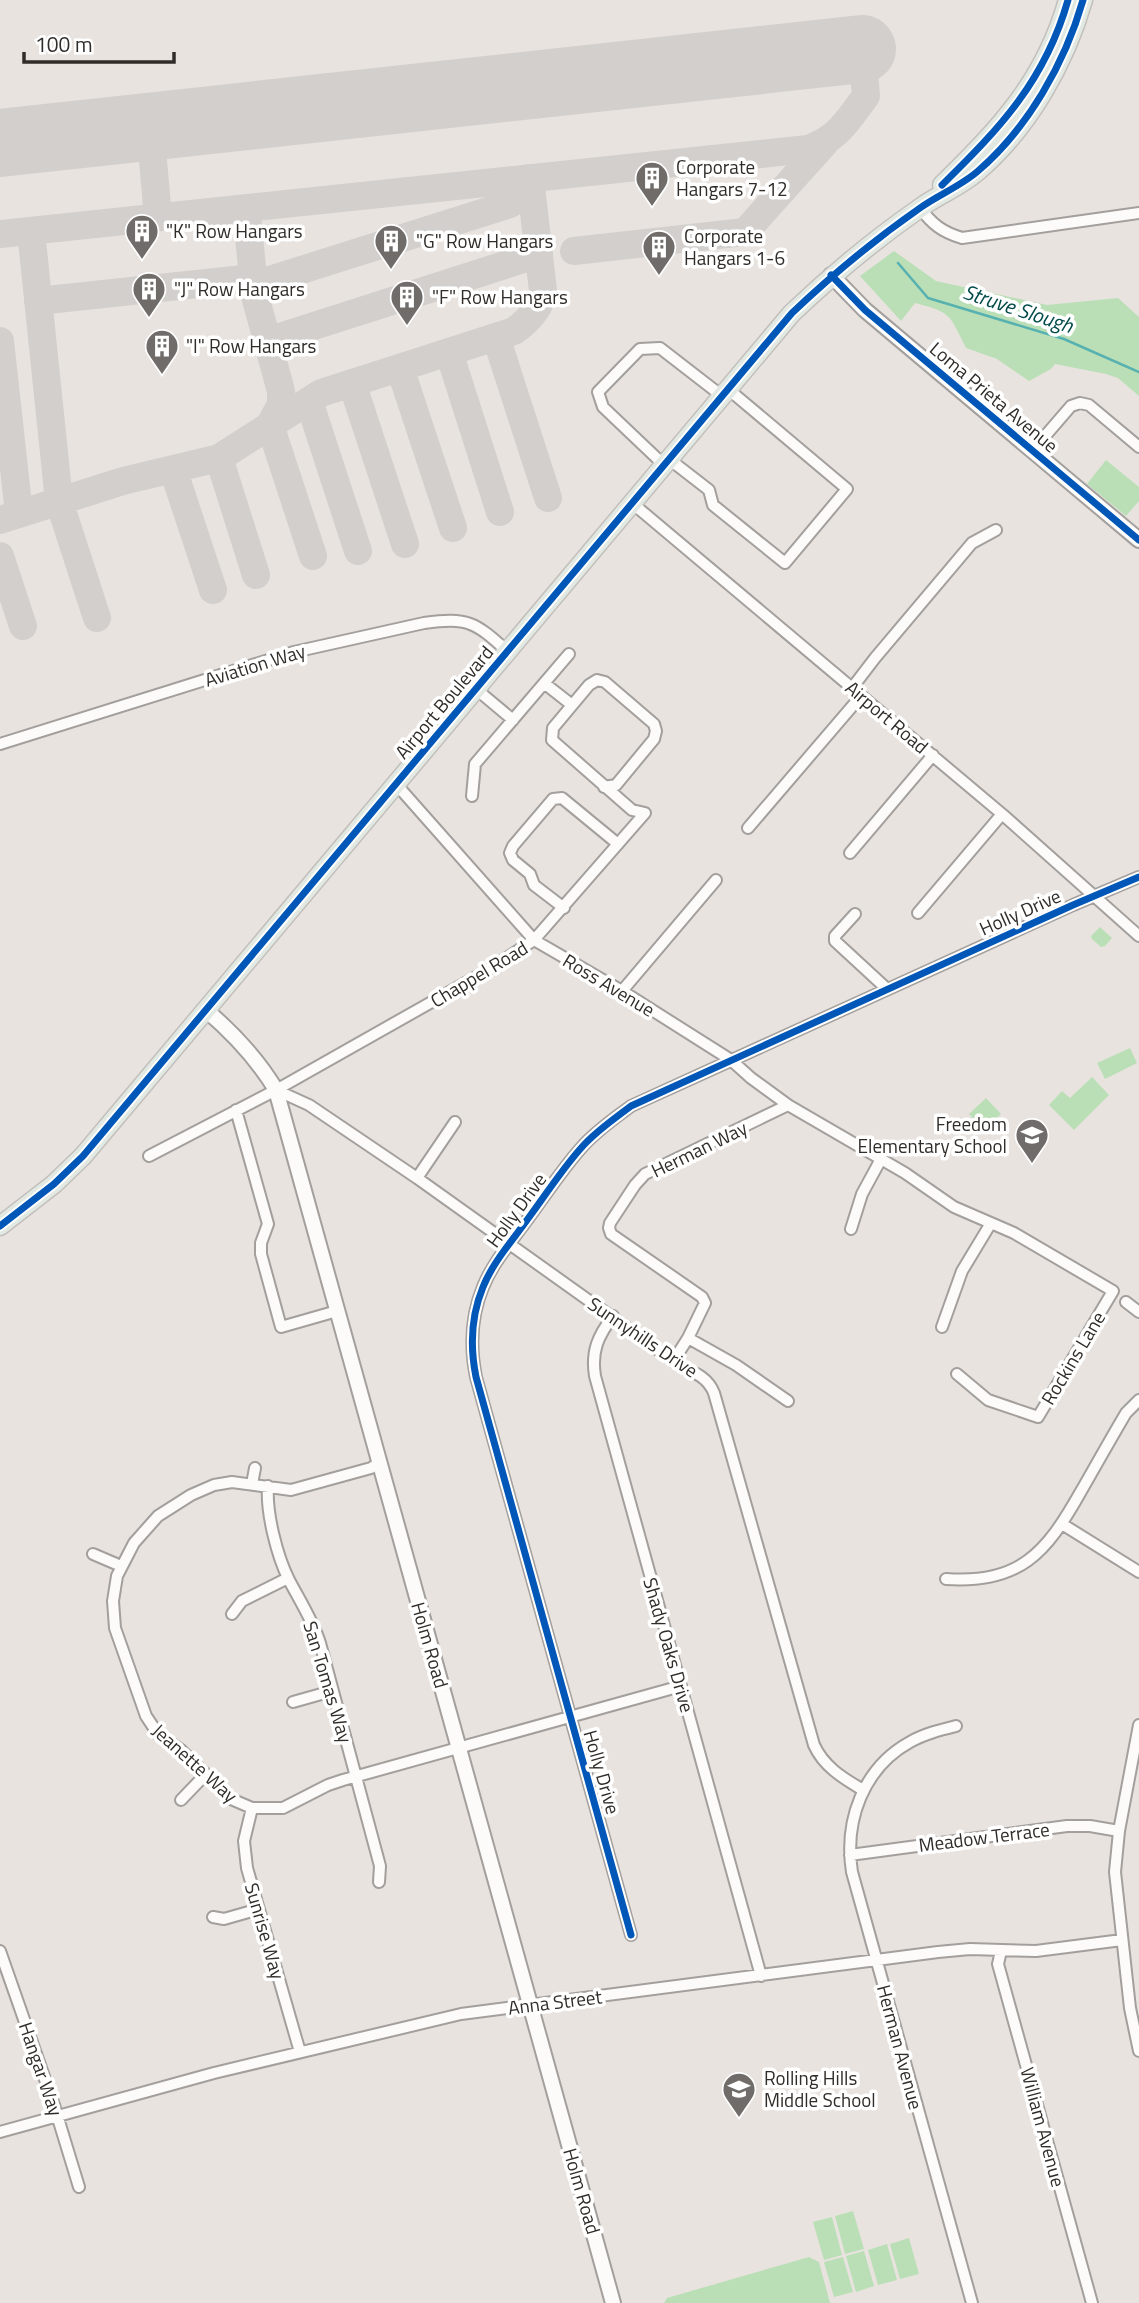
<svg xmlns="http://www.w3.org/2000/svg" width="1139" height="2303" font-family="'Titillium Web',sans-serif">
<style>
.green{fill:#badfb6}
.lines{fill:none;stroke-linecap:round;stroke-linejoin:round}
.stream{stroke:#56b1b0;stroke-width:2.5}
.taxiway{stroke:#d2cfcc;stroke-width:28}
.runway{stroke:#d2cfcc;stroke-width:68}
.minor-casing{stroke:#a39f9c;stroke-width:14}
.tertiary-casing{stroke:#a39f9c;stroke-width:18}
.primary-casing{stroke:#c2bfbd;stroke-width:21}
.minor{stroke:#fcfbfa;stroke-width:10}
.tertiary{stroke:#fcfbfa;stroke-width:14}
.primary{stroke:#e2e8e2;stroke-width:18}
.cycleway-casing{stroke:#fff;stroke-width:11}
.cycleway{stroke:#0057b8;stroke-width:7}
.labels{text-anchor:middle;stroke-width:7;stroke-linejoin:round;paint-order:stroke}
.poi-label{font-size:19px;fill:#302c29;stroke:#fff;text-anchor:start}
.street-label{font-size:19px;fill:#302c29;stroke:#fff}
.water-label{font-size:21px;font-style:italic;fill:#004a4a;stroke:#fff}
</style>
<rect width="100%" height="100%" fill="#e8e3df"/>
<path class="green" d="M894,251L936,281L1047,305L1118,298L1139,317V396L1118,378L1106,374L1055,364L1051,369L1029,381L997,359L966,348C950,316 952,312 915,303L901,321L860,276Z
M1106,460L1139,487V501L1126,516L1087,484Z
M1100,927L1112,938L1105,946L1101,947L1092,939L1091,936Z
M1130,1048L1137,1063L1105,1079L1097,1063Z
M1092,1077L1109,1095L1074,1130L1049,1105L1062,1091L1070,1098Z
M986,1098L1001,1114L984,1130L969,1114Z
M853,2211L864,2249L845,2254L835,2216Z
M832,2217L842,2255L824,2260L813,2222Z
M909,2238L919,2274L900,2279L890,2244Z
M887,2244L897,2280L878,2285L868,2250Z
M864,2251L874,2286L856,2292L846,2256Z
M809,2257L819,2262L830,2303H664L667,2298Z
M843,2257L853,2292L834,2297L824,2262Z"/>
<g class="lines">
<path class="stream" d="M898,263L928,298L1064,339L1139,372"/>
<path class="taxiway" d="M150,127L158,217
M246,208L255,296L281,391V404L270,425L313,556
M31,231L59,501L97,618
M0,234L808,149C839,138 847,121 866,96L862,49
M574,251L745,232L825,143
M254,285L510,204L532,189
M38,301L253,278
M496,337L548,498
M0,341L19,514
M267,341L539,254
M449,352L500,512
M400,368L453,528
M352,383L405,544
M309,401L358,551
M219,458L256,575
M173,469L213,590
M0,520L123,481L219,458L321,393L514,331C528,321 541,308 543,291L530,178
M0,556L23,626"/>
<path class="runway" d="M0,143L862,49"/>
<defs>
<path id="minor" d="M920,208C932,224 942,232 962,238L1139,213
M1033,450L1071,406L1080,403L1089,405L1139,447
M669,459L709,490L713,505L785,563L847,489L728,389
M664,465L603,407L598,392L640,349L660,348L722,396
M632,503L1002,814L1139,936
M544,683L572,705
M852,688L875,658L972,543L996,530
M476,689L513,720
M0,744L294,652L424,623C468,617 475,622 507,651
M396,784L534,940L622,991L731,1060L751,1078L788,1105L645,1174L635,1185L610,1223L609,1228L611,1234L702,1297L705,1303L688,1338L674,1360
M472,796L475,764L569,654
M748,828L861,696
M850,853L933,755
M564,908L534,885L530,874L513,860L510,853L513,846L553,799L562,798L618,844
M918,913L1002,814
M855,914L835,936V941L887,989
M622,991L716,880
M276,1090L309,1105L417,1178L682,1367C696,1373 708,1378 714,1393L814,1745C824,1767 843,1778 863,1790
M788,1105L905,1173L954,1207L1014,1233L1113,1291L1038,1417L988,1400L957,1374
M236,1110L268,1224L261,1243V1254L281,1327L337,1311
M149,1156L276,1090L490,969L534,940L645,813L632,810L552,740L553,728L589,685L597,680L605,682L654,724L656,731L654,739L616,785L604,787
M417,1178L455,1122
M851,1229L862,1194L881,1159
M1126,1302L1139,1312
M613,1316C598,1336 591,1351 595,1376L761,1976
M942,1327L962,1271L991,1223
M688,1338L736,1365L788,1401
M379,1463L371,1468L291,1490L232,1482L214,1485L191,1495L158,1516L134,1543L117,1576L113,1601L115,1628L146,1716L158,1734L181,1750L231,1799L252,1808H283L328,1785L343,1780L681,1686
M252,1484L255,1468
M268,1486C266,1513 277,1556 289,1580C300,1601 313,1621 320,1643L380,1866L379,1882
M1062,1524L1139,1572
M93,1554L121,1566
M946,1579C1020,1584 1046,1553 1080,1493C1095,1467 1110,1440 1126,1413L1139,1400
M232,1614L242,1601L288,1578
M293,1702L332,1691
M1139,1725L1119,1831L1115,1872L1130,2008L1139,2051
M956,1726C940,1730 924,1734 910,1742C863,1768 844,1821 852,1872L972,2303
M181,1800L205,1775
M252,1808L244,1841L247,1868L300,2052
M850,1855L1067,1826H1090L1119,1831
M213,1917L224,1919L259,1909
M631,1935L476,1377C470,1347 471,1316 483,1287C493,1262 512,1241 527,1220C545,1196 562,1169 582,1147C596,1131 614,1119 631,1106L1073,905L1139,877
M0,1951L54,2105L79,2187
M1001,1951L998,1964L1092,2303
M0,2132L214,2073L461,2014L938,1952L970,1949L1036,1951L1122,1940"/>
<path id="tertiary" d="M831,275L865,310L1139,540
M206,1010C234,1034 257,1058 276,1090L613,2303"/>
<path id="primary" d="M942,185C1000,128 1045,81 1068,0
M0,1226L54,1184L83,1156L792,313C832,275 874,240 920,208C938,195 961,186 978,171C1028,128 1065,63 1083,0"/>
</defs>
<use href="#minor" class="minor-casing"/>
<use href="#tertiary" class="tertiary-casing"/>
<use href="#primary" class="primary-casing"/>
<use href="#minor" class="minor"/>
<use href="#tertiary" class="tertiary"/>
<use href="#primary" class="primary"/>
<defs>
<path id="cycleway" d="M942,185C1000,128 1045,81 1068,0
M831,275L865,310L1139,540
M0,1226L54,1184L83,1156L792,313C832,275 874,240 920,208C938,195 961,186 978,171C1028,128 1065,63 1083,0
M631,1935L476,1377C470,1347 471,1316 483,1287C493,1262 512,1241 527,1220C545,1196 562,1169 582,1147C596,1131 614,1119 631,1106L1073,905L1139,877"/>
</defs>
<use href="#cycleway" class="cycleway-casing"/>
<use href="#cycleway" class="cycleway"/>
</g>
<defs>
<symbol id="building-pin" viewBox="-11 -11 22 30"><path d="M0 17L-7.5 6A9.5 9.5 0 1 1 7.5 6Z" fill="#706c69" stroke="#fff"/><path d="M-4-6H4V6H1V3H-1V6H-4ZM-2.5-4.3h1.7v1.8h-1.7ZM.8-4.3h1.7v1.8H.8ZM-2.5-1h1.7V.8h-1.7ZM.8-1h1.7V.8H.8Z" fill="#fff"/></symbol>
<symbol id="school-pin" viewBox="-11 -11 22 30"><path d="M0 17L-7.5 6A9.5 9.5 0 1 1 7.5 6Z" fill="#706c69" stroke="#fff"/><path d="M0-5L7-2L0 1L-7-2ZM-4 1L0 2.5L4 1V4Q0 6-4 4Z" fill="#fff"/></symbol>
</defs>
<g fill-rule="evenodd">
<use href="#building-pin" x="633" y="159" width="38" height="52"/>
<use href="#building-pin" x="123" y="212" width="38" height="52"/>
<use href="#building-pin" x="372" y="222" width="38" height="52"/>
<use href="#building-pin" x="640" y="228" width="38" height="52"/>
<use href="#building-pin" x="130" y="270" width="38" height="52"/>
<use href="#building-pin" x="388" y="278" width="38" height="52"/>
<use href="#building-pin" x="143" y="327" width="38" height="52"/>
<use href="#school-pin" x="1013" y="1116" width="38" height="52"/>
<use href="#school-pin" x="720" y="2070" width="38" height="52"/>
</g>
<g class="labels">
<g class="poi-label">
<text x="676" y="174">Corporate<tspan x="676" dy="22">Hangars 7-12</tspan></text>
<text x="166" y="238">"K" Row Hangars</text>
<text x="684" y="243">Corporate<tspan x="684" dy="22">Hangars 1-6</tspan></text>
<text x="416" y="248">"G" Row Hangars</text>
<text x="174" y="296">"J" Row Hangars</text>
<text x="432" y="304">"F" Row Hangars</text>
<text x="186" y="353">"I" Row Hangars</text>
<text x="1007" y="1131" text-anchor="end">Freedom<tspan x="1007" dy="22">Elementary School</tspan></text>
<text x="764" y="2085">Rolling Hills<tspan x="764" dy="22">Middle School</tspan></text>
</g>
<g class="street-label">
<text transform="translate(994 397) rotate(40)" y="7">Loma Prieta Avenue</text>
<text transform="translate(255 665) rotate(-17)" y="7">Aviation Way</text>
<text transform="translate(444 702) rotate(-50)" y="7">Airport Boulevard</text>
<text transform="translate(887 717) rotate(40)" y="7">Airport Road</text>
<text transform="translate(1020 912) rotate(-24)" y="7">Holly Drive</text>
<text transform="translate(479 974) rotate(-31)" y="7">Chappel Road</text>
<text transform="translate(609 985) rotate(31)" y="7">Ross Avenue</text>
<text transform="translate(699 1149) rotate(-26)" y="7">Herman Way</text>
<text transform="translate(516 1210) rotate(-54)" y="7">Holly Drive</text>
<text transform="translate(643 1337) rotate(34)" y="7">Sunnyhills Drive</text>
<text transform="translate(1073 1358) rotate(-59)" y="7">Rockins Lane</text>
<text transform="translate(430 1645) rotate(74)" y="7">Holm Road</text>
<text transform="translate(669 1645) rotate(74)" y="7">Shady Oaks Drive</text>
<text transform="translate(328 1682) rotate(73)" y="7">San Tomas Way</text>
<text transform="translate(195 1763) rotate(42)" y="7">Jeanette Way</text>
<text transform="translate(602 1772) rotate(74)" y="7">Holly Drive</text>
<text transform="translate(984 1837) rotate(-7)" y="7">Meadow Terrace</text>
<text transform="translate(265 1931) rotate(74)" y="7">Sunrise Way</text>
<text transform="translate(555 2002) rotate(-7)" y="7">Anna Street</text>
<text transform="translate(900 2047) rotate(75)" y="7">Herman Avenue</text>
<text transform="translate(41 2069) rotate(71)" y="7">Hangar Way</text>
<text transform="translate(1043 2127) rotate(75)" y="7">William Avenue</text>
<text transform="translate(582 2191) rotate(74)" y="7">Holm Road</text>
</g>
<g class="water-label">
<text transform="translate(1018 309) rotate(18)" y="7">Struve Slough</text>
</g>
</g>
<path d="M24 52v10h150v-10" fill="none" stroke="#302c29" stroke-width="3.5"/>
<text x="35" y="52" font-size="21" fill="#302c29" stroke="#ffffff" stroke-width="5" paint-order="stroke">100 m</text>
</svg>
